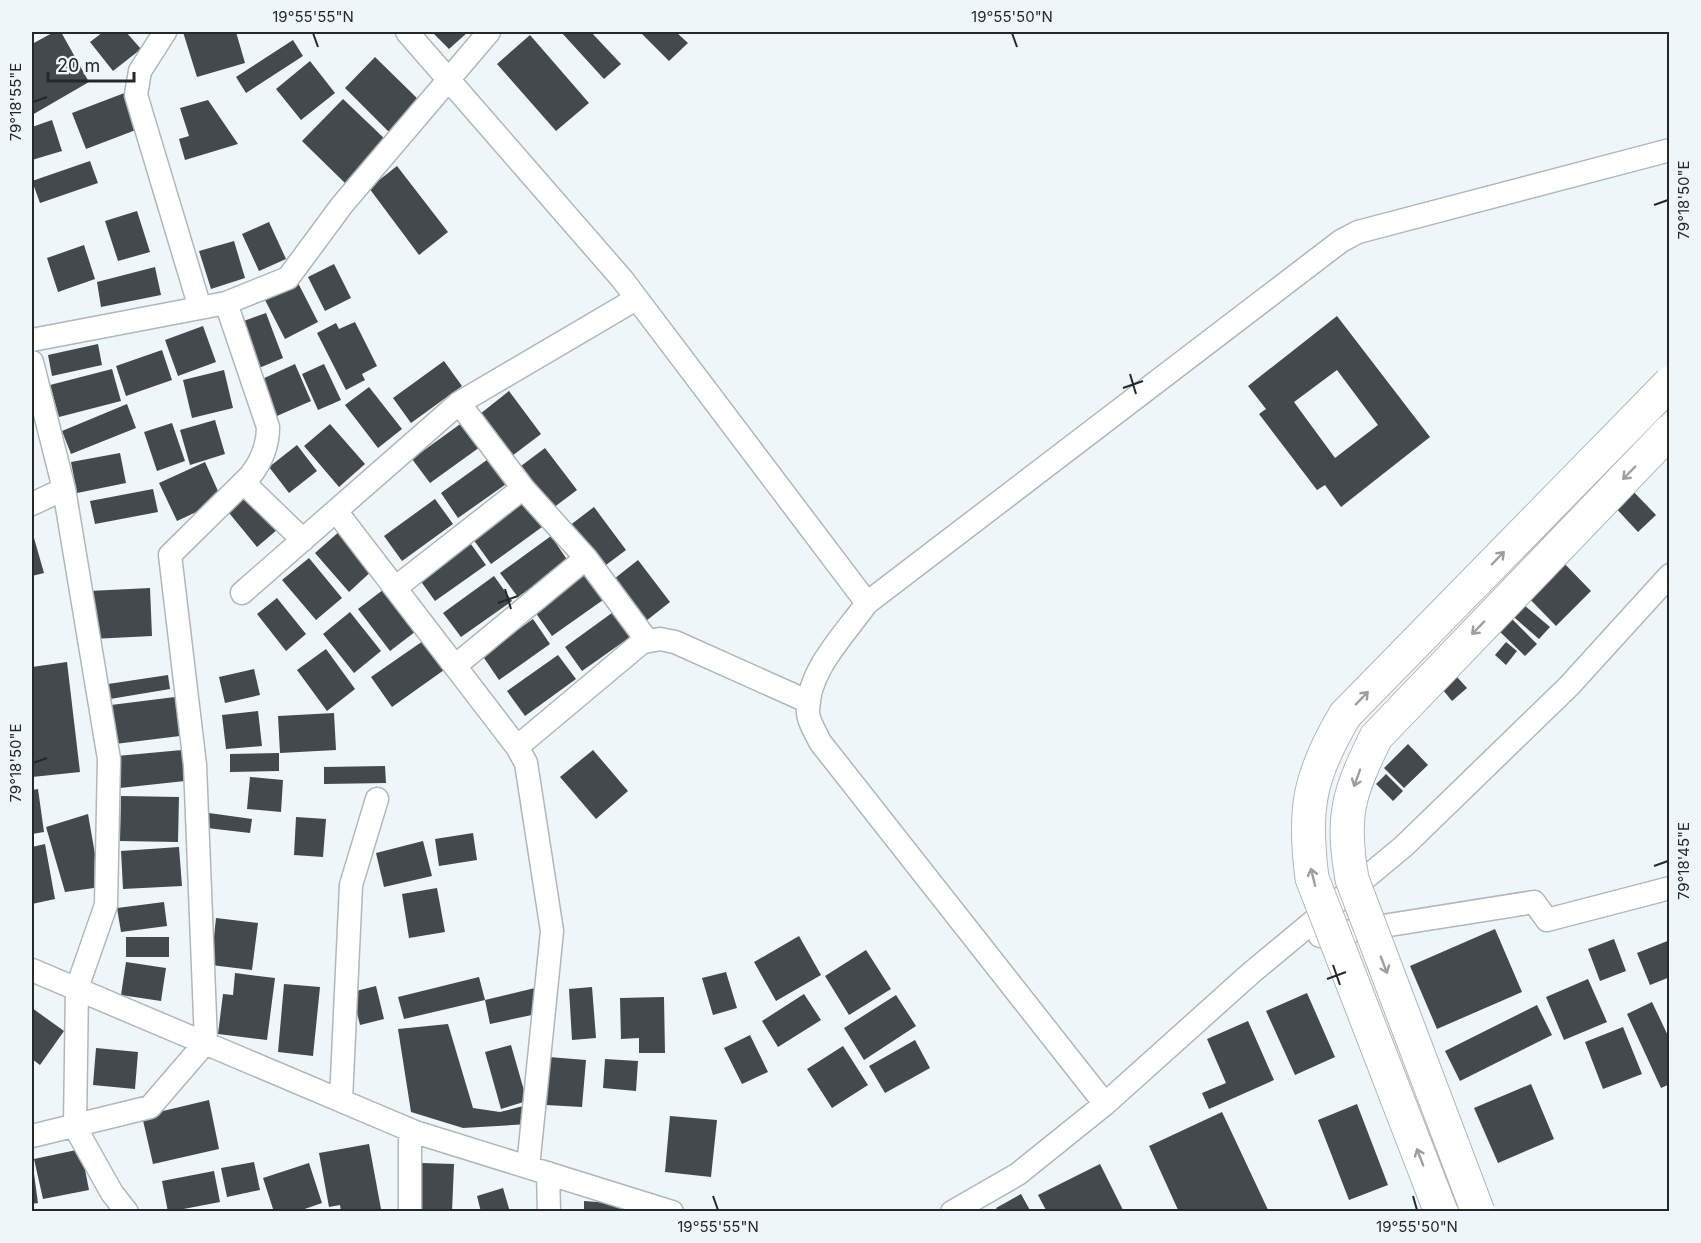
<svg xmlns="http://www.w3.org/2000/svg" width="1701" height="1243" font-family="Inter,sans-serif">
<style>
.building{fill:#43494d;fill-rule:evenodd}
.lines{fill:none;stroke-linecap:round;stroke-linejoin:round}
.street-casing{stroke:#b0b7bb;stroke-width:25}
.street{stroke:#fff;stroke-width:22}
.primary-bridge-casing{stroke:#b0b7bb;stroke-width:35;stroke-linecap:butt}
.primary-bridge{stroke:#fff;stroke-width:33}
.oneway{stroke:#9d9e9f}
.ticks{fill:none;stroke:#252829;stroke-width:2}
.neatline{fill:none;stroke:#252829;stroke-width:2}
.ticks-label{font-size:15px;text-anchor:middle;fill:#252829}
</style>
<rect width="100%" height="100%" fill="#eff6fa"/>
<path class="building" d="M54,32H61L89,82L32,115V44Z
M103,32H126L141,49L113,71L90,42Z
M183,32H236L245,63L197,77Z
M432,32H468L449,49Z
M561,32H591L621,64L604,79Z
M640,32H676L688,43L669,61Z
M530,35L589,103L556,131L497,64Z
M293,40L303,56L246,93L236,77Z
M375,57L423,104L392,135L345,88Z
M310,61L335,93L301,120L276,89Z
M127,92L141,128L86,149L72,113Z
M343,99L387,141L346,184L302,141Z
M208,100L238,144L185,160L179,139L189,136L180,108Z
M52,120L62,151L32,160V127Z
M90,161L98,183L40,203L32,181Z
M397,166L448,232L419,255L369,188Z
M137,211L150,252L118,261L105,221Z
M269,222L286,259L259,271L242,234Z
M234,241L245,278L211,289L199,251Z
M84,245L95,279L58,292L47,258Z
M334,264L351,298L325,311L308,277Z
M155,267L161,295L101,307L97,282Z
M297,281L318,322L285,339L264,298Z
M266,313L283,358L259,368L241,322Z
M1337,316L1430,437L1341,507L1325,485L1317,490L1259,414L1266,409L1248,386ZM1337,370L1378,425L1335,458L1294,402Z
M355,322L377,366L362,374L365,380L346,390L317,333L336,323L339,329Z
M203,326L216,362L178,376L165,340Z
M98,344L102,365L52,376L48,355Z
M162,350L172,380L126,396L116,366Z
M444,361L462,386L411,423L393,398Z
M295,364L311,401L277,416L260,380Z
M324,364L341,400L318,410L302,374Z
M112,369L121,401L59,417L50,385Z
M224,370L233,408L192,418L183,380Z
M369,387L402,429L378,448L345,405Z
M509,391L541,434L512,456L480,414Z
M127,404L136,428L71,454L62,431Z
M215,420L225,454L190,465L180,430Z
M463,422L480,447L430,483L412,459Z
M172,423L185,461L157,471L144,432Z
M330,424L365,464L339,487L304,446Z
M297,445L317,471L289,493L269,467Z
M545,448L577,490L553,508L521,466Z
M120,453L126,483L77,493L71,462Z
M491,457L509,482L458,518L441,493Z
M205,462L222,500L177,521L159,483Z
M1629,487L1656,515L1638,532L1612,504Z
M153,489L158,512L95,524L90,501Z
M246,490L278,529L257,547L225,508Z
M435,499L453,524L402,561L384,536Z
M524,502L542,527L491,564L473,539Z
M594,507L626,550L602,568L569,526Z
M341,530L375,568L349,592L315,553Z
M32,531L44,573L32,576Z
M551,536L568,561L518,597L500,573Z
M468,540L486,565L435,601L417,576Z
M309,558L342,598L316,620L282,580Z
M1559,558L1591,591L1556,626L1524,593Z
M638,560L670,602L646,621L614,579Z
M585,575L603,600L552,636L535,612Z
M494,576L512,601L461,637L443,613Z
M388,586L420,628L390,651L358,609Z
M150,588L152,636L92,639L89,591Z
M277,598L306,634L286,651L257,614Z
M1518,600L1550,627L1539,639L1508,612Z
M616,610L633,635L582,671L565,647Z
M350,612L381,651L354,673L323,634Z
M1506,613L1537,644L1525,656L1494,626Z
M533,619L550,644L499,680L482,655Z
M423,641L444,670L392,707L371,677Z
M1506,642L1517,651L1506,665L1495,655Z
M326,649L355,689L327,711L297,670Z
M558,655L576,679L525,716L507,691Z
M67,662L80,772L32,777V667Z
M254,669L260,695L225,703L219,677Z
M168,675L170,689L110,699L108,684Z
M1457,677L1467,688L1452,701L1443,690Z
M175,697L180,736L115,744L111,705Z
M258,711L262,746L226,749L222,715Z
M334,713L336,750L280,753L278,716Z
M1408,744L1428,765L1404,788L1384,768Z
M182,750L185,781L120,788L117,756Z
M593,750L628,791L596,819L560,777Z
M279,753V771L230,772V754Z
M385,766L386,783L324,784V767Z
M1386,774L1403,791L1393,801L1376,784Z
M250,777L283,780L281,812L247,809Z
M38,789L44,832L32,834V790Z
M121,796L179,797L178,842L120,841Z
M209,813L252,819L250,833L207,828Z
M88,814L95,854L94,888L65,892L46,827Z
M296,817L326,819L323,857L294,855Z
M473,833L477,860L439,866L435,839Z
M423,841L432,876L384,887L376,853Z
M45,844L55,899L32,904V847Z
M179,847L182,886L123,889L121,851Z
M437,888L445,932L409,938L402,894Z
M164,902L167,926L121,932L117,908Z
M216,918L258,923L252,970L211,965Z
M1495,929L1522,992L1437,1029L1410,966Z
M799,936L821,975L776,1001L754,962Z
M126,937H169V957H126Z
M1614,939L1626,971L1600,981L1588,949Z
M1670,940V977L1650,985L1637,953Z
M866,950L891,989L849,1015L825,976Z
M126,962L166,968L161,1001L121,995Z
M726,972L737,1008L713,1015L702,978Z
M235,973L275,978L267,1040L218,1034L223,994L233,995Z
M479,977L485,1000L404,1019L398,997Z
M1588,979L1607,1022L1564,1040L1546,997Z
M284,984L320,987L313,1056L278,1052Z
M376,986L384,1019L360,1025L352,992Z
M592,987L596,1038L572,1040L569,989Z
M535,988L541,1013L490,1024L485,1000Z
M1307,993L1335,1057L1295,1075L1266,1011Z
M804,994L821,1020L778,1047L762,1021Z
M896,995L916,1026L864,1060L844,1028Z
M664,997L665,1053H639V1038L621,1039L620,998Z
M1652,1002L1670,1040V1084L1661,1088L1627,1014Z
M1537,1005L1552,1035L1460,1081L1445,1051Z
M32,1008L64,1031L40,1065L32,1059Z
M1248,1021L1274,1080L1209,1109L1202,1093L1226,1083L1207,1039Z
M448,1024L473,1108L500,1112L523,1106L529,1124L463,1128L411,1112L398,1029Z
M1623,1027L1642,1074L1603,1089L1585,1042Z
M750,1035L768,1072L742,1084L724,1048Z
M915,1040L930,1068L885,1093L869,1066Z
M511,1045L527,1101L501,1109L485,1052Z
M843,1046L868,1085L832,1108L807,1069Z
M96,1048L138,1052L135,1089L93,1085Z
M549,1057L586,1060L582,1107L546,1105Z
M605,1059L638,1061L636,1091L603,1088Z
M1531,1084L1554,1139L1498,1163L1474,1108Z
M209,1100L219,1149L153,1164L142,1116Z
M1357,1104L1388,1185L1349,1200L1318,1120Z
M1222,1112L1269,1212H1179L1149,1146Z
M670,1116L717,1120L711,1177L665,1172Z
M369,1144L381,1209L341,1212L340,1205L329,1207L319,1153Z
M81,1149L89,1190L43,1199L34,1159Z
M32,1159L38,1203L32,1204Z
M254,1162L260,1190L227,1197L221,1168Z
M309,1163L322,1203L296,1212H274L263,1178Z
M421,1163L454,1164L452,1212H419Z
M1100,1164L1124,1212H1047L1038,1195Z
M214,1171L220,1202L168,1212L162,1181Z
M503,1188L510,1212H481L477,1196Z
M1021,1194L1031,1212H998L996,1208Z
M584,1201L649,1206V1212H584Z"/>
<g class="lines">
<defs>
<path id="street" d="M165,32L140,71L136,95L200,308
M407,32L622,279L867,603
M32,340L226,303L288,278L342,205L489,32
M32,362L64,489
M459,403L523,488L586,558L646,639
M244,483L303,540
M32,504L64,489L109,759L106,905L77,988L75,1127L112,1193L127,1212
M336,511L517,747L526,763L552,931L528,1167
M395,588L523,488
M242,593L459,403L636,299
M455,666L586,558
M517,747L646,639L644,642L660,639L675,642L809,702
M1320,936L1534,902L1547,920L1670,888
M32,970L415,1132L672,1212
M341,1100L351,885L377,799
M1105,1104L820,742C816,733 808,721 808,712C807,671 845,634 867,603L1341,241L1358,232L1670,150
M410,1130V1212
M32,1136L150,1107L206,1042L195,765L170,555L250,476C262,461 268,446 268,427L226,303
M548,1173L549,1212
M952,1212L1018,1174L1105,1104L1251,973L1404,846L1569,686L1670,575"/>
</defs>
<use href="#street" class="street-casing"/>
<use href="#street" class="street"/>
<defs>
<path id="primary-bridge" d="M1441,1212L1312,878C1303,809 1309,776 1345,715L1670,383
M1478,1212L1352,879C1341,815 1348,795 1376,737L1670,431"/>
</defs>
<use href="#primary-bridge" class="primary-bridge-casing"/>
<use href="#primary-bridge" class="primary-bridge"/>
</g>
<defs><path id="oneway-shaft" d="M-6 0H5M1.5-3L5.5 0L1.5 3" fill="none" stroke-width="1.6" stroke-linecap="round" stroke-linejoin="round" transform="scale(1.5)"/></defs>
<g class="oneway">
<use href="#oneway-shaft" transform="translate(1629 473) rotate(134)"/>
<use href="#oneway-shaft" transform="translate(1498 558) rotate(-46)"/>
<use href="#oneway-shaft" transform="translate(1478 628) rotate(134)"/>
<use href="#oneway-shaft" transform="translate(1362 698) rotate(-46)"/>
<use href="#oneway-shaft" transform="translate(1357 778) rotate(110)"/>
<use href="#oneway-shaft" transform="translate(1313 877) rotate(-104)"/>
<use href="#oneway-shaft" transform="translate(1384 965) rotate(69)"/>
<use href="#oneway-shaft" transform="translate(1420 1157) rotate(-111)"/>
</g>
<path class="ticks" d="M313,33L318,47M1012,33L1017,47M33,102L47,97M1654,205L1668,200M1130,374L1136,394M1123,388L1143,381M505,589L511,609M498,603L518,596M33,763L47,758M1654,866L1668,861M1333,965L1340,985M1327,979L1346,972M713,1196L718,1210M1413,1196L1417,1210"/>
<rect width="1701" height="1243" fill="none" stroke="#eff6fa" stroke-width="66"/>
<path d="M48 72v9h86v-9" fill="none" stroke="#252829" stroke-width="3"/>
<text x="57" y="72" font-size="18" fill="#252829" stroke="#eff6fa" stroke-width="4.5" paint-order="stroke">20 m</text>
<rect x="33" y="33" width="1635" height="1177" class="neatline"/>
<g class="ticks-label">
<text x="313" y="22">19°55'55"N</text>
<text x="1012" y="22">19°55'50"N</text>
<text transform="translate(16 102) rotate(-90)" y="5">79°18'55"E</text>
<text transform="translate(1684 200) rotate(-90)" y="5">79°18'50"E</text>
<text transform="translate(16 763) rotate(-90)" y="5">79°18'50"E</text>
<text transform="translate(1684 861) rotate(-90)" y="5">79°18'45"E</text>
<text x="718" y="1232">19°55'55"N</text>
<text x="1417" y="1232">19°55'50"N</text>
</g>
</svg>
